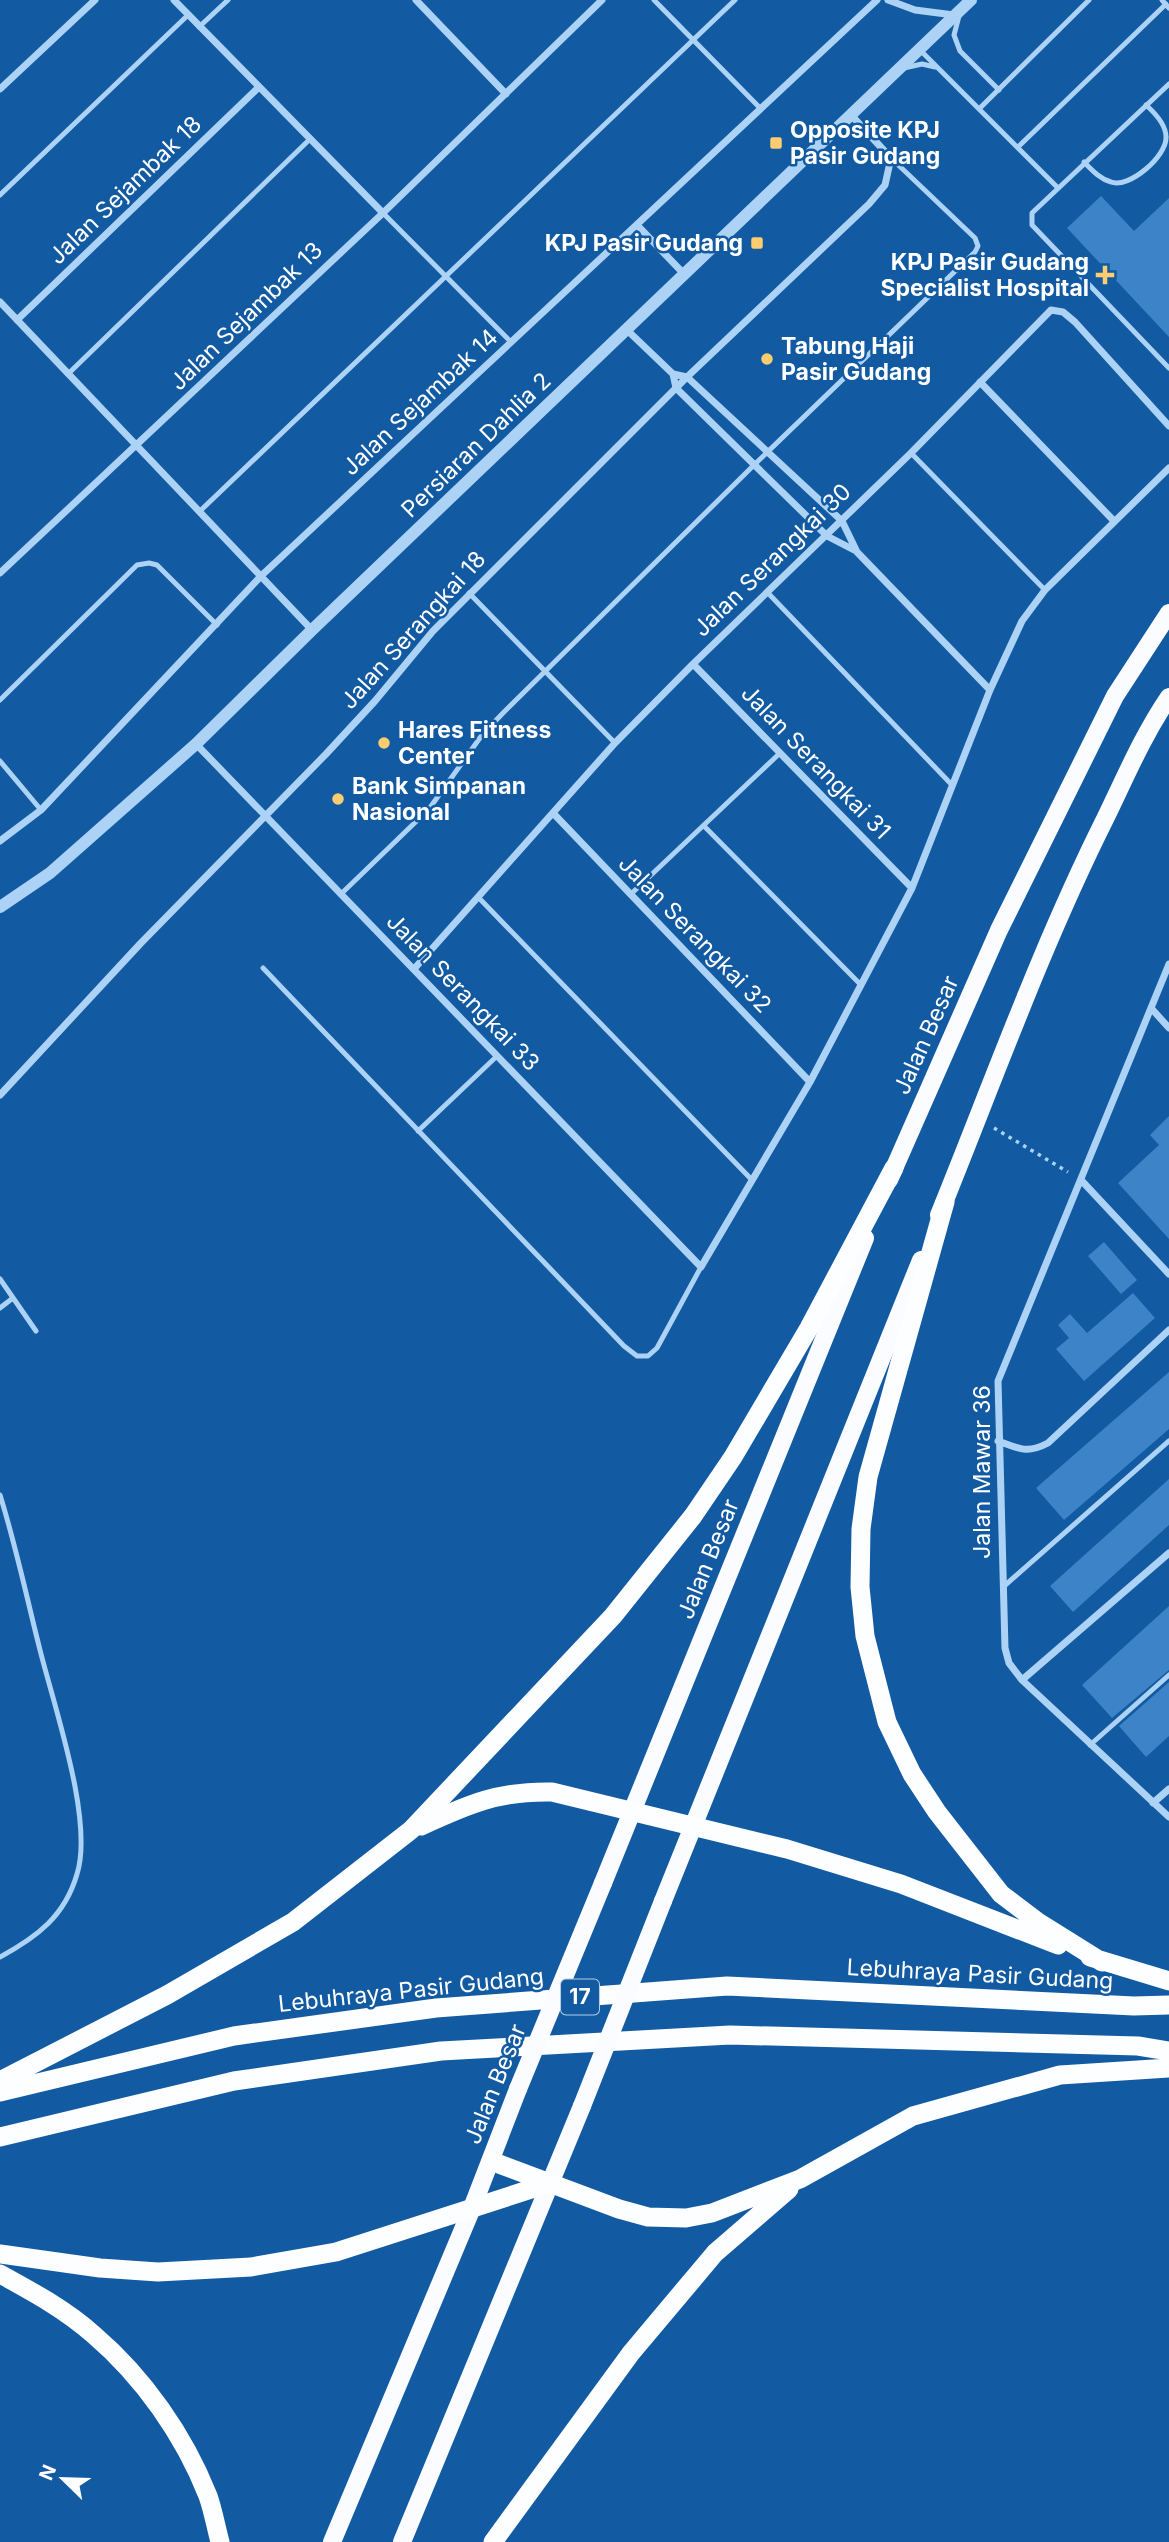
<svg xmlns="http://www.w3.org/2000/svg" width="1169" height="2542" font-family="Inter,sans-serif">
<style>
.building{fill:#3c83c8}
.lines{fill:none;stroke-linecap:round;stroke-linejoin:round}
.path{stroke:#acd2f5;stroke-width:3.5;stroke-dasharray:3.5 5;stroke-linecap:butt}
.service{stroke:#acd2f5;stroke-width:5}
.minor{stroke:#acd2f5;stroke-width:7}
.tertiary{stroke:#acd2f5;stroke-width:12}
.primary{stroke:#fafcff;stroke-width:18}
.trunk{stroke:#fcfeff;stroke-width:19}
.primary-bridge{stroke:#fafcff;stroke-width:18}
.poi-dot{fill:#ffcd70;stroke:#125aa1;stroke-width:2.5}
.labels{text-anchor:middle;stroke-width:5;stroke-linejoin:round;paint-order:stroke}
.shield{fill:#125aa1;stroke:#b8cee3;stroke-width:2}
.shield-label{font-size:21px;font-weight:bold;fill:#fff}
.poi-label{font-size:23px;font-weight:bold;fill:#fff;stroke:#125aa1;text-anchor:start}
.street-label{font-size:23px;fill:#fff;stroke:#125aa1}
</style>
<rect width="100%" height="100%" fill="#125aa1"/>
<path class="building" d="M1101,196L1134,231L1169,198V337L1067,228Z
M1169,1116V1239L1118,1183L1159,1145L1150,1135Z
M1104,1242L1137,1280L1121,1294L1088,1256Z
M1133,1293L1155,1318L1084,1381L1056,1349L1069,1338L1058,1325L1070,1314L1087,1333Z
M1169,1372V1429L1064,1520L1036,1488Z
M1169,1479V1525L1073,1612L1050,1586Z
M1169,1606V1670L1112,1718L1082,1685Z
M1169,1682V1736L1146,1757L1119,1726Z"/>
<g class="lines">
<path class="path" d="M994,1128L1068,1172"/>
<path class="service" d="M654,0L761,109
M1162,0L1169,8
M959,16L954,35L960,51L999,90
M199,27L228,0
M921,51L1057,187
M904,68L922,64L935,67
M1169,84L1032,213V225L1169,368
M980,108L1089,0
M1018,147L1166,4
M1084,162C1092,170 1100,179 1111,182C1129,189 1167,156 1166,137C1166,124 1155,113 1146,105
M0,195L188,15
M383,213L511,342
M68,374L310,139
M911,453L1045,590
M199,512L735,0
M469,593L615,743
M768,593L952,785
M0,700L137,565L149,563L157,565L217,625
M0,761L41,810
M704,826L861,985
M341,894L429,809L482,735L503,713L754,465L975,252L978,246L975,238L891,158
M631,894L780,753
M478,897L752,1180
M263,968L624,1346L637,1356H648L657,1348L701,1267
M418,1131L497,1056
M0,1279L36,1331
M0,1308L13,1298
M0,1495C16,1546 27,1599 40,1650C54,1706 94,1821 77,1874C65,1916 37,1937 0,1957
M1003,1587L1169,1441
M1090,1745L1169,1675"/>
<path class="minor" d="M174,0L383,213
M416,0L506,94
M888,0L915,10L954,15
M0,89L95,0
M637,225L685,275
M0,302L312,630
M17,320L259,87
M627,330L673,374L687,377L842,521L857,552L990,690
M673,374L676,388L827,536L856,551
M980,382L1114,521
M0,573L383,213L602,0
M693,664L912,888
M196,744L701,1267L810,1082L912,888L990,690L1022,621L1045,590L1169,468
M553,813L810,1082
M0,841L41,810L261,576L877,0
M1169,964L998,1381L1005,1648L1009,1663L1022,1680L1169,1817
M414,969L615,743L693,664L911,453L1051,310L1063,312L1075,322L1169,426
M1151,1008L1169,1028
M0,1095L140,944L326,754L375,701L433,631L687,377L869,204L885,185L891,158L852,116
M1081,1180L1169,1274
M998,1441C1020,1449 1027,1454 1048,1443L1169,1330
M1022,1680L1169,1553
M1153,1803L1169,1789"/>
<path class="tertiary" d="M0,907L50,873L196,744L312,630L971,0"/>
<path class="primary" d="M889,1180L999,930L1115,696L1169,613
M939,1215C993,1082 1041,947 1105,819C1125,778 1143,735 1169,697
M603,1883L865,1238
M663,1901L921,1260
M332,2542L472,2208L518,2089
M402,2542L582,2106"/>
<path class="trunk" d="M945,1202L868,1477L861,1529L860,1587L865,1636L887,1722L912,1774L937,1812L1001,1894L1038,1922L1102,1962
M421,1826C469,1804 498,1791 552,1792L787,1849L901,1884L1058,1945
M1090,1957L1169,1981
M0,2081L167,1995L293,1922L411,1830L613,1616L693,1516L733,1457L809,1328L894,1168
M0,2092L234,2036L436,2008L727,1986L1134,2006L1169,2005
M0,2137L234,2081L441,2051L730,2035L1138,2046L1169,2051
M491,2161L619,2209L648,2217L686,2218L712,2213L800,2179L913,2116L1060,2075L1169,2068
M0,2254L100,2268L158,2272L251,2267L336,2252L550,2183
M0,2274C33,2292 66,2310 94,2335C143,2377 184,2435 208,2496C213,2510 216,2527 220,2542
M493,2542L631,2353L715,2253L789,2189"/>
<path class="primary-bridge" d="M518,2089L603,1883
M582,2106L663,1901"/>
</g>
<g class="poi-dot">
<rect x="769" y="136" width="14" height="14" rx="3.5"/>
<rect x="750" y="236" width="14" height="14" rx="3.5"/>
<path d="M1101.5 264.5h7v7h7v7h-7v7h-7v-7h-7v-7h7z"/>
<circle cx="767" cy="359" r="7"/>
<circle cx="384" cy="743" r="7"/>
<circle cx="338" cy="799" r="7"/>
</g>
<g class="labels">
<rect class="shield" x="561" y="1979.5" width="38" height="35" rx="5"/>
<g class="shield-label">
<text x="580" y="2004">17</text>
</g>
<g class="poi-label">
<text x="790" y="138">Opposite KPJ<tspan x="790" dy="26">Pasir Gudang</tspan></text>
<text x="743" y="251" text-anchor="end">KPJ Pasir Gudang</text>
<text x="1089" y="270" text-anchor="end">KPJ Pasir Gudang<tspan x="1089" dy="26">Specialist Hospital</tspan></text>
<text x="781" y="354">Tabung Haji<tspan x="781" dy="26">Pasir Gudang</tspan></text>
<text x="398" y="738">Hares Fitness<tspan x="398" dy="26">Center</tspan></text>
<text x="352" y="794">Bank Simpanan<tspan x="352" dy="26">Nasional</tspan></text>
</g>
<g class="street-label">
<text transform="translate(125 190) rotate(-44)" y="8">Jalan Sejambak 18</text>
<text transform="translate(246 316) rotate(-44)" y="8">Jalan Sejambak 13</text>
<text transform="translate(420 402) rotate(-43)" y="8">Jalan Sejambak 14</text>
<text transform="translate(476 445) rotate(-44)" y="8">Persiaran Dahlia 2</text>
<text transform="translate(772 560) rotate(-44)" y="8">Jalan Serangkai 30</text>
<text transform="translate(413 630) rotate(-48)" y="8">Jalan Serangkai 18</text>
<text transform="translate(816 762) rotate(46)" y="8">Jalan Serangkai 31</text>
<text transform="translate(695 934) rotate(46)" y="8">Jalan Serangkai 32</text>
<text transform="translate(463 992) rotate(46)" y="8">Jalan Serangkai 33</text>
<text transform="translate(926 1035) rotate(-66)" y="8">Jalan Besar</text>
<text transform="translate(982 1472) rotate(-90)" y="8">Jalan Mawar 36</text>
<text transform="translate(708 1559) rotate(-68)" y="8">Jalan Besar</text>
<text transform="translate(980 1974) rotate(3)" y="8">Lebuhraya Pasir Gudang</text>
<text transform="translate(411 1990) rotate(-6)" y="8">Lebuhraya Pasir Gudang</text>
<text transform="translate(495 2084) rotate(-68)" y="8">Jalan Besar</text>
</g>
</g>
<g transform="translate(63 2479) rotate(293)" stroke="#125aa1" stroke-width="5" paint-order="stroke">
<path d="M0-5L12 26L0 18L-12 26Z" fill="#ffffff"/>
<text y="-10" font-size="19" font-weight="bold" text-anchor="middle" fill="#ffffff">N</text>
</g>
</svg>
